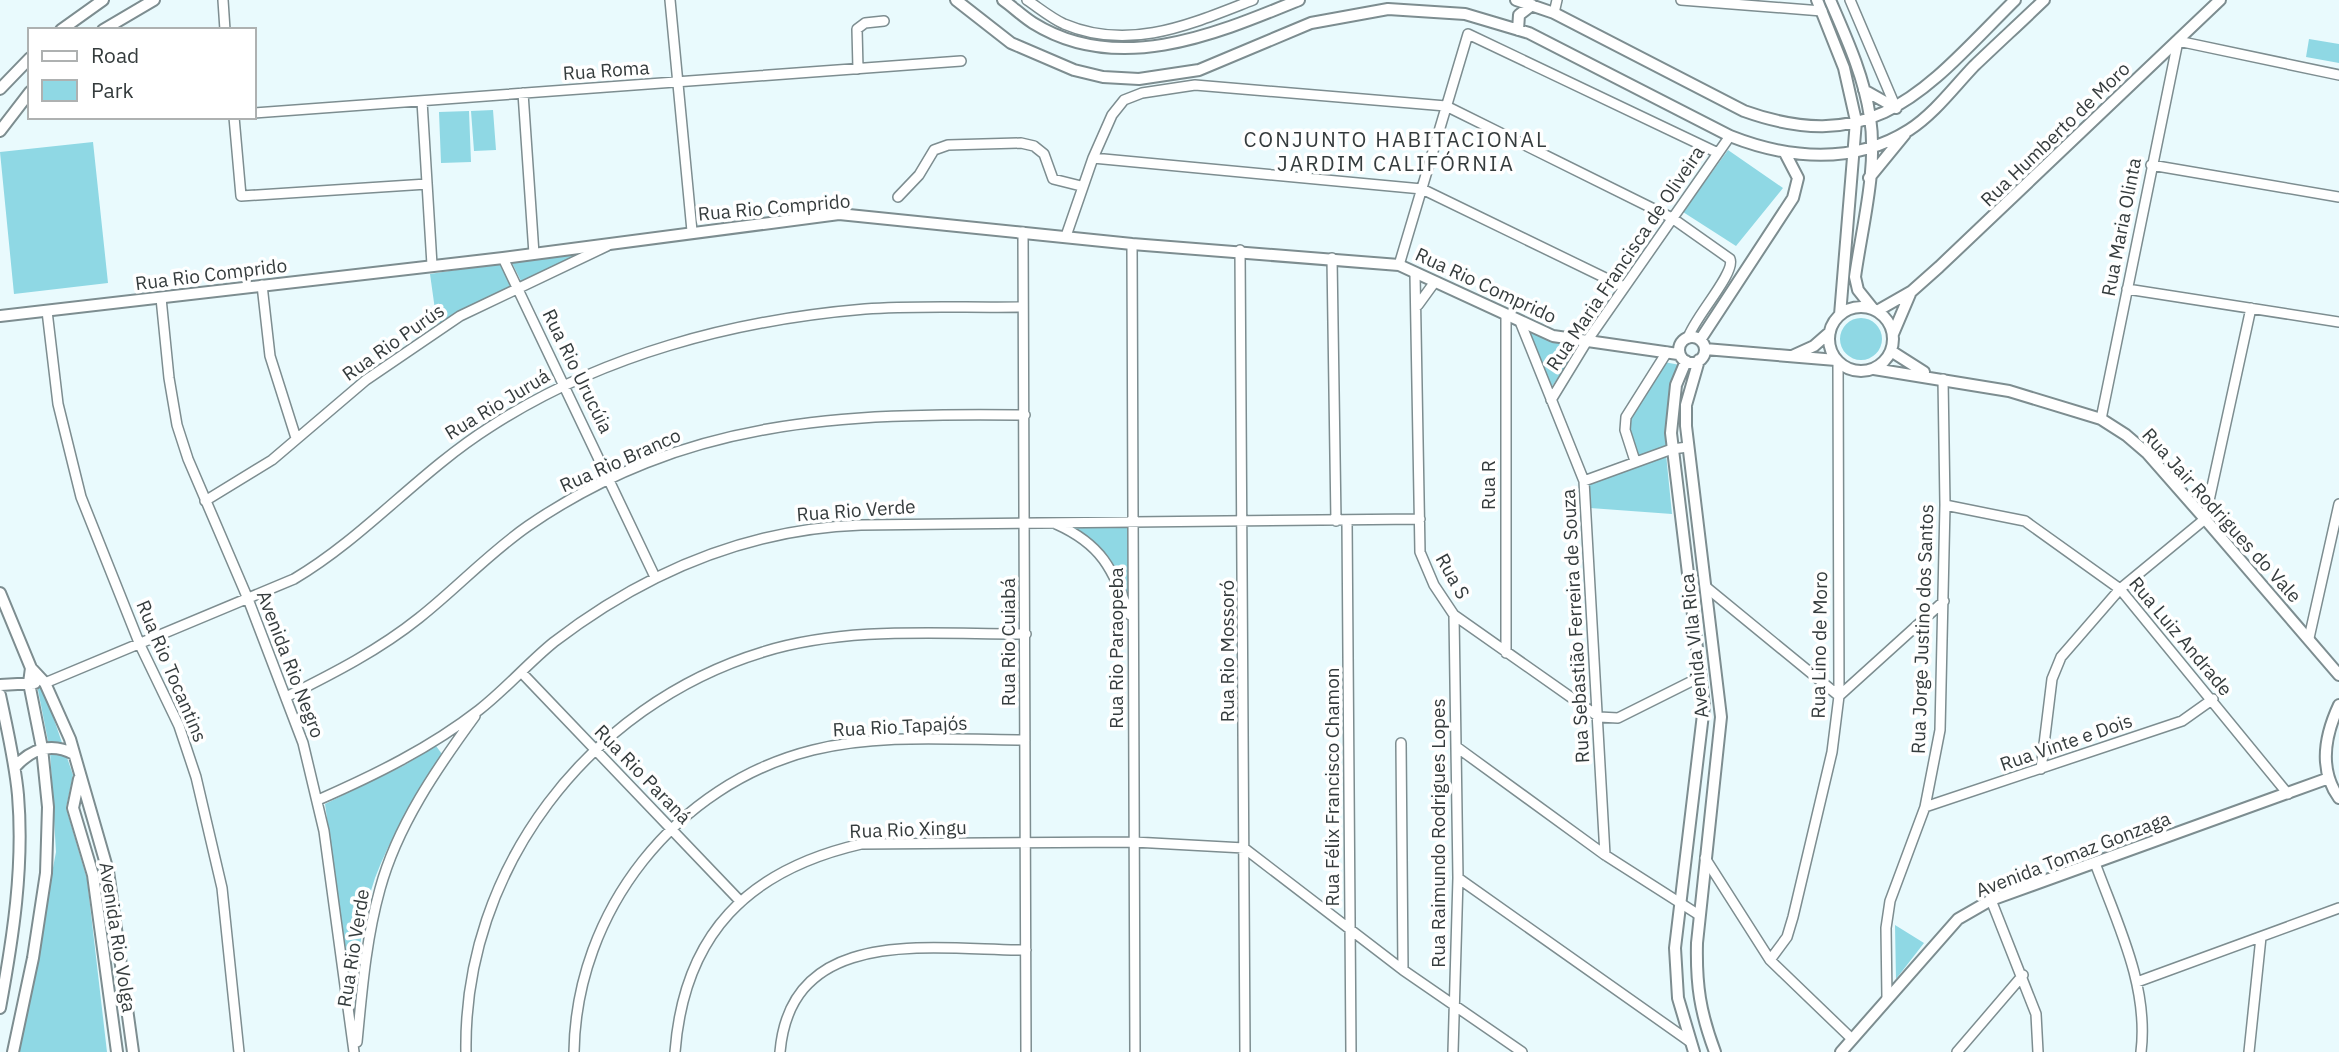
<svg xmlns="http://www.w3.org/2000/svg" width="2339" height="1052" font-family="'IBM Plex Sans',sans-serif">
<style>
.green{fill:#8fd8e4}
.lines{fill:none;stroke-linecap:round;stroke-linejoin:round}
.minor-casing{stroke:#7d8d90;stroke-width:12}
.tertiary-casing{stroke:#7d8d90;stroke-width:14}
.minor{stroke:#fff;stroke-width:9}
.tertiary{stroke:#fff;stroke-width:10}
.labels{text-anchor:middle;stroke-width:7;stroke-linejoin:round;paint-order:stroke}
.street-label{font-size:19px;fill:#353c3d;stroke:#fff}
.neighbourhood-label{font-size:21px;letter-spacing:2px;fill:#353c3d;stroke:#fff}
</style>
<rect width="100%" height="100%" fill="#e9fafd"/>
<path class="green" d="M2309,39L2339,44V63L2306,57Z
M493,110L496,150L474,151L471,111Z
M469,111L471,162L441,163L439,112Z
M93,142L108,283L14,294L0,152Z
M1728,150L1783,188L1736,246L1683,212Z
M589,251L521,281L511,261Z
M500,263L511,287L437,324L430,274Z
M1840 339a21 21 0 1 1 42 0a21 21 0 1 1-42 0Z
M1525,328L1554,342L1580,346L1548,392Z
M1664,362L1680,365L1668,445L1638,456L1625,418Z
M1666,454L1672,514L1590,508L1588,482Z
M1069,526H1131L1130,606C1116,572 1103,544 1069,526Z
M37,685L44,690L73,775L66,808L87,879L107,1052H18L56,852L50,751Z
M436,746L442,754C417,792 391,836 375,878C365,907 361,938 357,968L348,967L325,804L403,766Z
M1895,925L1924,943L1896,979Z"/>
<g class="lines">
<defs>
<path id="minor" d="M223,0L225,30
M670,0L692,231
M1027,0C1039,8 1051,18 1064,24C1130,52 1191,24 1253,0
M1681,0L1822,11
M1850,0L1896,108
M1554,13L1557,0
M858,69L857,29L865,23L884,21
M523,93L534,254
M422,101L432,265
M254,113L961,61
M234,117L241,196L427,184
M1093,158L1422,189L1624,287
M2151,165L2339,197
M898,197L919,175L934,150L948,145L1021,143L1034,146L1044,154L1053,179L1081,186
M1023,232L1026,1052
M1066,236L1093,158L1112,115L1124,100L1142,93L1195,85L1446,106L1672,218L1730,259C1736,273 1693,319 1688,338
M1132,244L1135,1052
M1240,250L1245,1052
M503,258L655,577
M1332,258L1336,521
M1399,265L1468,34L1718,153
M1415,274L1420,552L1434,585L1454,615L1599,717L1618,718L1702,676
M262,285L270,356L296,438
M2127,289L2339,322
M161,298L169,378L177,425L188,459L248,599L303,743L324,831L354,1052
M1418,305L1434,283
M47,311L58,404L81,497L140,645L179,726L196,777L222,888L239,1052
M1506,317V653
M1521,324L1584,481L1605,855
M1551,400L1587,341L1730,136
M2101,419L2178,41L2339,75
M1635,461L1625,430L1626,417L1667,352
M1584,481L1672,449L1688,447
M205,501L272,460L366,380L460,316L607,246
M1945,505L2025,521L2120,589L2288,794
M1347,521L1351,1052
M1056,524C1103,545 1112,569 1130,615
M1706,587L1839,696
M2309,638L2339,504
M521,672L740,901
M45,683L294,579C365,537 419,472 490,427C601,355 734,320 865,309C917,305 971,308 1023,307
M288,696C334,673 379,650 419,618C457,588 489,553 528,526C685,418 842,413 1025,415
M1839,696L1944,601
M1401,743L1403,970
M1458,748L1605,855L1699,915
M2041,769L2052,679L2061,657L2120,589L2205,519L2251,308
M318,800C375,775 430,748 479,710C506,689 528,663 554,642C644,573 747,529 861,525L1420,519
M1925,807L2182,721L2213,699
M1705,858L1770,960L1852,1039
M2095,863C2117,923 2149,986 2141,1052
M1458,878L1689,1041
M1991,900L2036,1014L2038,1052
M1770,960L1787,937L1793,917L1832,752L1839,696L1838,362
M2137,982L2339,908
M1887,998L1886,928L1890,901L1925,807L1940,730L1945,505L1943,379
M357,1042C362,990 366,939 380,889C397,826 437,768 475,716
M466,1052C463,869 589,705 763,652C847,626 939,634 1026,634
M574,1052C576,911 676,784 813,750C881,733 956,740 1025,740
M675,1052C684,934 748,870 861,844L1134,842L1244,848L1403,970L1522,1052
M780,1052C791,923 934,950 1026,950
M1453,1052L1458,878L1454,615
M1957,1052L2023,975
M2249,1052L2261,937"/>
<path id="tertiary" d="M956,0L1011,43L1074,70L1103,77L1139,79L1199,70L1311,23L1388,9L1465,14L1529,33L1730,136C1788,159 1854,165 1909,130C1934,114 1954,87 1974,66C1997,44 2021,22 2044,0
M1003,0C1013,7 1022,16 1033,23C1118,76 1216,34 1299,0
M1516,0L1554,13L1744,111C1878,159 1929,85 2015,0
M1817,0L1844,68L1856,121L1840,315
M1830,0C1846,37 1864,76 1870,117C1878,169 1862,226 1855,277L1858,290L1874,310
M61,30L103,0
M103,30L154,0
M1518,30L1519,15L1532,5
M0,89L30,58
M1864,90L1896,108
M0,131L30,92
M1869,178L1905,134
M1829 339a32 32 0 1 1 64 0a32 32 0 1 1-64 0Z
M1877,311L1912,291L1939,267L2220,0
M0,316L503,258L839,214L1132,244L1399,265L1553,336L1678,354
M1893,334L1910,294
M1679 350a13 13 0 1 1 26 0a13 13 0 1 1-26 0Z
M1700,340L1793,198L1798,178L1785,153
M1705,349L1836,360
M1891,351L1924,372
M1792,356L1814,346L1830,332
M1699,360L1686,405V426L1721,717L1697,943C1696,985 1700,1012 1715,1052
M1686,361L1676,385L1671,433L1704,706L1675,948L1678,998L1694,1052
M1874,369L2009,391L2101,419L2126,435L2147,453L2205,519L2339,675
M0,593L31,668L29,683L42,748L48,807L46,873L33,958L13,1052
M31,668L45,683L70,739L108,871L133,1052
M0,685L35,683
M0,695C7,728 15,762 18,795C24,867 13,938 0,1008
M2339,705C2325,735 2318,769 2339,798
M15,767C31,749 51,742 74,754
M79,779L73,808L93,875L117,1052
M1841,1052L1958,919L1991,900L2329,778"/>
</defs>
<use href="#minor" class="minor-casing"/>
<use href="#tertiary" class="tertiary-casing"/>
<use href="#minor" class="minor"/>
<use href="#tertiary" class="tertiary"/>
</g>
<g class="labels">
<g class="street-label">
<text transform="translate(606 70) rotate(-4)" y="7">Rua Roma</text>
<text transform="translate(2055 134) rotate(-44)" y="7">Rua Humberto de Moro</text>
<text transform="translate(774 207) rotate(-5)" y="7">Rua Rio Comprido</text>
<text transform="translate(2121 227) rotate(-79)" y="7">Rua Maria Olinta</text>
<text transform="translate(1625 258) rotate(-56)" y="7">Rua Maria Francisca de Oliveira</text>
<text transform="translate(211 274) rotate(-7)" y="7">Rua Rio Comprido</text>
<text transform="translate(1486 285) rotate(25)" y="7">Rua Rio Comprido</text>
<text transform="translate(393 342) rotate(-35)" y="7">Rua Rio Purús</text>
<text transform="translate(578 371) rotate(64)" y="7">Rua Rio Urucúia</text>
<text transform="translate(497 404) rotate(-31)" y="7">Rua Rio Juruá</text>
<text transform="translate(620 460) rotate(-24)" y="7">Rua Rio Branco</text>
<text transform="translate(1488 485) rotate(-90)" y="7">Rua R</text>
<text transform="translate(856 510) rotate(-4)" y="7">Rua Rio Verde</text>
<text transform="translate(2222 515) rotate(48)" y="7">Rua Jair Rodrigues do Vale</text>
<text transform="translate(1453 576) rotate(61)" y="7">Rua S</text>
<text transform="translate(1575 626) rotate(-93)" y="7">Rua Sebastião Ferreira de Souza</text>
<text transform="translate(1922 629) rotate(-88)" y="7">Rua Jorge Justino dos Santos</text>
<text transform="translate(2181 636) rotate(50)" y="7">Rua Luiz Andrade</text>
<text transform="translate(1008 642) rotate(-90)" y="7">Rua Rio Cuiabá</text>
<text transform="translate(1819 645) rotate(-89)" y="7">Rua Lino de Moro</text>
<text transform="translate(1694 646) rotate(-96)" y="7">Avenida Vila Rica</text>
<text transform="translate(1116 648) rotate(-90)" y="7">Rua Rio Paraopeba</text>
<text transform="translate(1227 651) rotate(-90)" y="7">Rua Rio Mossoró</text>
<text transform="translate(291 664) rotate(69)" y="7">Avenida Rio Negro</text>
<text transform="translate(172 671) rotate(67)" y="7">Rua Rio Tocantins</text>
<text transform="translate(900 726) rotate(-3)" y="7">Rua Rio Tapajós</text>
<text transform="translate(2066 742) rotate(-19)" y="7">Rua Vinte e Dois</text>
<text transform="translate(643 774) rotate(46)" y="7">Rua Rio Paraná</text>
<text transform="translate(1332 787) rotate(-90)" y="7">Rua Félix Francisco Chamon</text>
<text transform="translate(908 829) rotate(-2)" y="7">Rua Rio Xingu</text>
<text transform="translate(1438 833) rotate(-90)" y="7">Rua Raimundo Rodrigues Lopes</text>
<text transform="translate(2073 854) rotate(-21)" y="7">Avenida Tomaz Gonzaga</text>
<text transform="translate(118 937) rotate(81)" y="7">Avenida Rio Volga</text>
<text transform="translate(353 948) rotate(-81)" y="7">Rua Rio Verde</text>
</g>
<g class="neighbourhood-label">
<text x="1396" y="147">CONJUNTO HABITACIONAL<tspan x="1396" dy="24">JARDIM CALIFÓRNIA</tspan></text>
</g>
</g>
<rect x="28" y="28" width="228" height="91" fill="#ffffff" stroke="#aeb1b1" stroke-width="2"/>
<rect x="42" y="51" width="35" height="10" fill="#ffffff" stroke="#aeb1b1" stroke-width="2"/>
<text x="91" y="63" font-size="21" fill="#353c3d">Road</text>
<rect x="42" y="80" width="35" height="21" fill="#8fd8e4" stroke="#aeb1b1" stroke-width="2"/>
<text x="91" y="98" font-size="21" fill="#353c3d">Park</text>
</svg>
